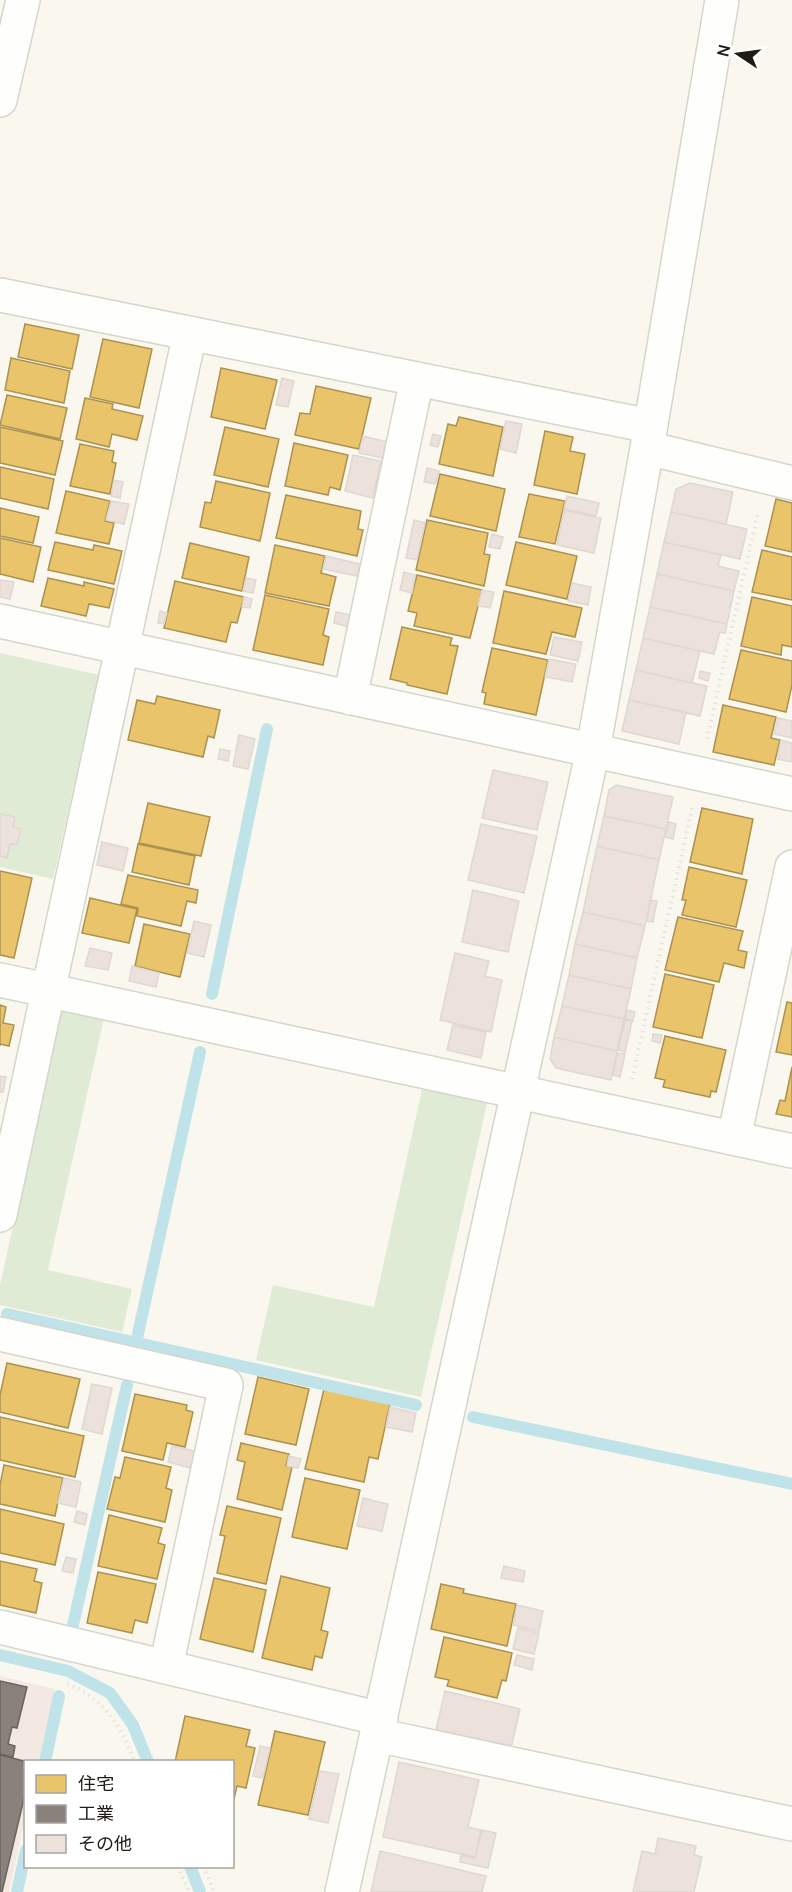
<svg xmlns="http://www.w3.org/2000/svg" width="792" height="1892" font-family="Manrope,'Noto Sans JP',sans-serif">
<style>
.industrial{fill:#f3e9e2}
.green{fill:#dfebd5}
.homes{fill:#e9c46a;stroke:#ac9250;stroke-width:1.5}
.industry{fill:#8a817c;stroke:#6a635d;stroke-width:1.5}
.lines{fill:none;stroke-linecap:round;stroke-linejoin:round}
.stream{stroke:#bfe3e9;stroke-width:12}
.building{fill:#ece1db;stroke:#ded8d2;stroke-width:1.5}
.minor-casing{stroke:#d6d5cc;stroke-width:36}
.path{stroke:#e4e3e0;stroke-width:4;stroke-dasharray:1.5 4.5;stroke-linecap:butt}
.minor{stroke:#fefefc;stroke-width:33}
</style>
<rect width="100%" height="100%" fill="#faf8ee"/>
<path class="industrial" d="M0,1676L55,1689L39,1761L26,1762L25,1819L9,1892H0Z"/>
<path class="green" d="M0,653L99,675L53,879L0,867Z
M61,1009L104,1018L48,1270L132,1289L122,1332L0,1305V1285Z
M423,1085L488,1099L421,1397L256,1360L273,1285L374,1307Z"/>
<path class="homes" d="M25,324L79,335L72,369L18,357Z
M103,339L152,349L139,408L90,397Z
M11,358L70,371L64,403L5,390Z
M221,368L277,380L265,429L211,417Z
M316,386L371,398L359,449L295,435L300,413L310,414Z
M7,395L67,408L60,439L0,425Z
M85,398L113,404L112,409L143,416L137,440L112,434L109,447L76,439Z
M459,417L503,427L493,476L439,464L448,424L456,426Z
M0,427L63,441L55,475L0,463Z
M225,427L279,439L268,487L214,475Z
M545,431L573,437L570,451L585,454L577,494L534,485Z
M294,443L348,455L340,490L330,487L328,495L285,486Z
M80,444L114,451L112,462L116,463L110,494L70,486Z
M0,467L54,479L48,509L0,498Z
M440,474L505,489L496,531L430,516Z
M216,481L270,493L260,541L200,527L205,502L211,503Z
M66,491L110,501L105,521L114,523L109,544L56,533Z
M529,494L565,501L555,544L519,537Z
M286,495L361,511L358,529L363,530L357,556L276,538Z
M776,499L792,503V552L765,546Z
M0,508L39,517L33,543L0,536Z
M427,520L488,533L484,554L490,555L484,586L416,570Z
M0,538L41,547L33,582L0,574Z
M55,542L93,550L94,545L122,551L114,584L48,570Z
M516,542L577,556L567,599L506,585Z
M190,543L249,557L242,591L182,578Z
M275,545L325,556L321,573L336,577L329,606L265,593Z
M762,550L792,557V600L752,592Z
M417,575L482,590L470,638L414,626L417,613L408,611Z
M48,578L84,586V582L114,589L109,608L89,604L86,616L41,606Z
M175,581L244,597L237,623L231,622L226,642L164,628Z
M504,591L582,608L575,637L552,632L546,654L493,643Z
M265,595L329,609L323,635L329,637L323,665L253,650Z
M752,597L792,606V647L782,645L781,655L741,646Z
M402,627L452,638L450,645L458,646L447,694L407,685V683L390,679Z
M492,648L548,660L536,715L484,704L486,693L482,692Z
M741,650L792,661V685L786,712L729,699Z
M157,696L220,710L214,738L208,736L203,757L128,740L137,700L155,704Z
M723,705L776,717L771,738L780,740L774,765L713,752Z
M148,803L210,817L201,856L139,843Z
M702,808L753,819L742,874L690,862Z
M138,844L195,856L189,885L132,872Z
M689,867L747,880L736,927L682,915L686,900H682Z
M0,871L32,878L14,958L0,955Z
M128,875L198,890L196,903L187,901L181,926L137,916L138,908L121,904Z
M90,898L137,909L129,943L82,933Z
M678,917L743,931L738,950L747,952L744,968L724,963L719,982L665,970Z
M144,924L190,934L180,977L135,966Z
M665,974L714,985L702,1038L653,1027Z
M787,1002L792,1003V1055L776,1052Z
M0,1005L6,1007L3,1023L14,1025L9,1046L0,1044V1046Z
M665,1036L726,1050L716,1092L711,1091L710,1097L663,1087L665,1080L655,1078Z
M792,1067V1117L776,1114L780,1100L785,1101Z
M7,1363L80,1379L68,1428L0,1412V1395Z
M258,1377L309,1389L296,1445L245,1434Z
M324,1389L390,1404L378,1459L369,1457L364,1482L305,1469Z
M135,1394L187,1405L186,1410L193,1412L185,1447L167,1443L163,1460L122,1451Z
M0,1417L84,1436L75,1477L0,1460Z
M241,1443L289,1454L286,1466L292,1467L282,1510L237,1499L245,1462L237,1460Z
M125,1457L171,1467L166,1488L172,1490L165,1522L107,1509L115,1477L120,1478Z
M4,1465L63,1478L55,1516L0,1504V1485Z
M305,1478L360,1490L347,1549L292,1537Z
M227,1506L281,1518L266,1584L217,1573L225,1536L220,1535Z
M0,1509L64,1524L55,1565L0,1553Z
M109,1515L162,1528L158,1543L165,1545L157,1579L98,1566Z
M0,1561L37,1569L34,1581L42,1583L36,1613L0,1605Z
M98,1572L156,1584L147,1623L135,1620L132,1633L87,1623Z
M281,1576L330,1588L321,1630L328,1632L322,1658L315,1656L312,1670L262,1658Z
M214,1578L266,1590L253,1652L200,1639Z
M441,1584L464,1589L463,1593L516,1604L507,1646L431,1629Z
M444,1637L512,1653L506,1681L502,1680L497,1698L447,1686L449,1680L435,1677Z
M185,1716L250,1730L246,1746L255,1748L246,1788L237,1786L234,1799H232V1762H175Z
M275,1731L325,1742L308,1815L258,1805Z"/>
<path class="industry" d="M0,1681L27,1687L17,1728L12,1727L8,1744L15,1746L13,1757L0,1754Z
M0,1755L28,1762H26V1790L2,1892H0Z"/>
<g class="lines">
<path class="stream" d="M212,994L267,729
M7,1314L416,1405
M136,1343L200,1052
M473,1417L792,1484
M73,1625L127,1385
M0,1655L68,1671L110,1693L133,1725L148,1762
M45,1762L59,1696
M190,1866L200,1892
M17,1892L26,1850"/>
</g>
<path class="building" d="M282,378L294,381L288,407L276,405Z
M506,421L522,424L516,453L500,449Z
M433,434L441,436L438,447L430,445Z
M363,436L387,442L383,458L359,453Z
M353,455L381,461L373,498L345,491Z
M427,468L439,471L435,484L424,482Z
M114,480L123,482L120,498L111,496Z
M690,483L733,492L726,524L671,512L676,489Z
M567,496L599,503L596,516L564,509Z
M111,501L129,504L124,524L106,520Z
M564,510L601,518L594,553L557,545Z
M671,512L747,529L740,559L664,542Z
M414,520L425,523L417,560L406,558Z
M492,534L503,537L500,549L489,547Z
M664,542L721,555L718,566L739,571L734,591L657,574Z
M326,556L360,564L357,576L323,569Z
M404,572L415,575L412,593L400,590Z
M657,574L734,591L727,624L650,607Z
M246,578L256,580L253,593L243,591Z
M0,580L14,582L10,599L0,597Z
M572,583L591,587L588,605L568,601Z
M482,590L494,592L490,608L478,606Z
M244,597L252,599L250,608L242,607Z
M650,607L727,624L725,633L720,632L714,654L643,638Z
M160,611L167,613L164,624L158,623Z
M336,612L351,615L349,627L334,623Z
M554,637L582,642L578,661L550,655Z
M643,638L700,651L692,683L636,670Z
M549,659L576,664L572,682L545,677Z
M636,670L707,686L700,716L629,700Z
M700,671L710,673L708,681L699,678Z
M629,700L686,712L679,744L622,731Z
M778,718L792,721V738L774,734Z
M239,735L255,739L248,769L233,766Z
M781,740L792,743V762L777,759Z
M220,749L230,751L228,761L218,759Z
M493,770L548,782L537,830L482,818Z
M616,785L673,797L666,829L604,816L609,790Z
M0,814L15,817L13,827L21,829L17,845L10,844L7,858L0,856Z
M604,816L666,829L659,860L597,846Z
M669,822L676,824L673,839L665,837Z
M481,824L537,836L524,893L468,880Z
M102,842L128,848L123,871L97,865Z
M597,846L659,860L645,926L583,912Z
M473,890L519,901L508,952L462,942Z
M651,900L657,901L653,922L646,921Z
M583,912L645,926L637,958L575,944Z
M194,921L211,925L204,957L187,953Z
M575,944L637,958L631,989L569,975Z
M90,948L112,953L108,970L85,966Z
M455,953L489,961L485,976L502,980L491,1032L440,1020Z
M132,966L159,973L156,987L129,981Z
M569,975L631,989L624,1019L562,1006Z
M562,1006L624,1019L617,1051L554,1037Z
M627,1010L635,1012L633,1021L625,1019Z
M625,1020L632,1021L625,1052L618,1050Z
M453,1025L486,1032L481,1058L447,1050Z
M653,1034L662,1035L660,1043L652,1041Z
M554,1037L617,1051L611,1080L556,1068L550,1059Z
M617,1053L625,1054L620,1077L613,1075Z
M0,1076L6,1077L3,1092H0Z
M92,1384L112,1388L102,1434L82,1429Z
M390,1407L416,1413L412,1432L386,1427Z
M172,1446L195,1451L191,1468L168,1462Z
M289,1456L301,1459L298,1468L287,1466Z
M64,1478L81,1482L76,1507L58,1503Z
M363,1498L388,1504L382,1531L357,1526Z
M77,1511L87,1514L85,1525L74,1522Z
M66,1557L76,1559L73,1573L62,1571Z
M504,1566L525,1571L523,1582L501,1578Z
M517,1605L543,1611L539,1631L513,1625Z
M518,1628L539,1633L534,1654L513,1649Z
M517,1655L534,1659L532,1670L514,1665Z
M445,1691L520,1709L511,1748L436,1730Z
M260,1746L270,1748L263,1778L253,1776Z
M399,1762L479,1780L468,1827L481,1830L475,1857L383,1837Z
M320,1771L339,1774L328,1823L309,1819Z
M482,1830L496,1833L488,1868L460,1862L461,1855L475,1858Z
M658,1838L696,1846L694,1855L702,1857L694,1892H633L642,1851L655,1854Z
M380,1851L486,1876L482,1892H371Z"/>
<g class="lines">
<defs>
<path id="minor" d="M0,100L23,0
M0,295L650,426
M647,448L792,483
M0,621L792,794
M350,698L417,379
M0,980L792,1151
M734,1138L792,867
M0,1215L190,333
M0,1334L226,1385L166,1667
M0,1627L381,1719
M377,1735L792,1824
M342,1892L593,750L647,448L722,0"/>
</defs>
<use href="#minor" class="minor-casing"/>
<path class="path" d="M707,739L758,512
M632,1079L692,808
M67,1684C104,1698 121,1726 135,1762
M178,1866L189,1892
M204,1866L214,1892"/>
<use href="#minor" class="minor"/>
</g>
<rect x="24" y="1760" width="210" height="108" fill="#ffffff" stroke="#a5a4a1" stroke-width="1.5"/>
<rect x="36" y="1775" width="30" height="18" fill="#e9c46a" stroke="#a5a4a1" stroke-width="1.5"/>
<text x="78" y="1790" font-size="18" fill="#1e1c14">住宅</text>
<rect x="36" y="1805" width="30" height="18" fill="#8a817c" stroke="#a5a4a1" stroke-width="1.5"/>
<text x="78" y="1820" font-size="18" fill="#1e1c14">工業</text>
<rect x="36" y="1835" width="30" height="18" fill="#ece1db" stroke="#a5a4a1" stroke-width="1.5"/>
<text x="78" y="1850" font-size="18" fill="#1e1c14">その他</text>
<g transform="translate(738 54) rotate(283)" stroke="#ffffff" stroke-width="4.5" paint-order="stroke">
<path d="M0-4.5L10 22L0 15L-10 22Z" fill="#1e1c14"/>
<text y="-9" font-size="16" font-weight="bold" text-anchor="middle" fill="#1e1c14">N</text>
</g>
</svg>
